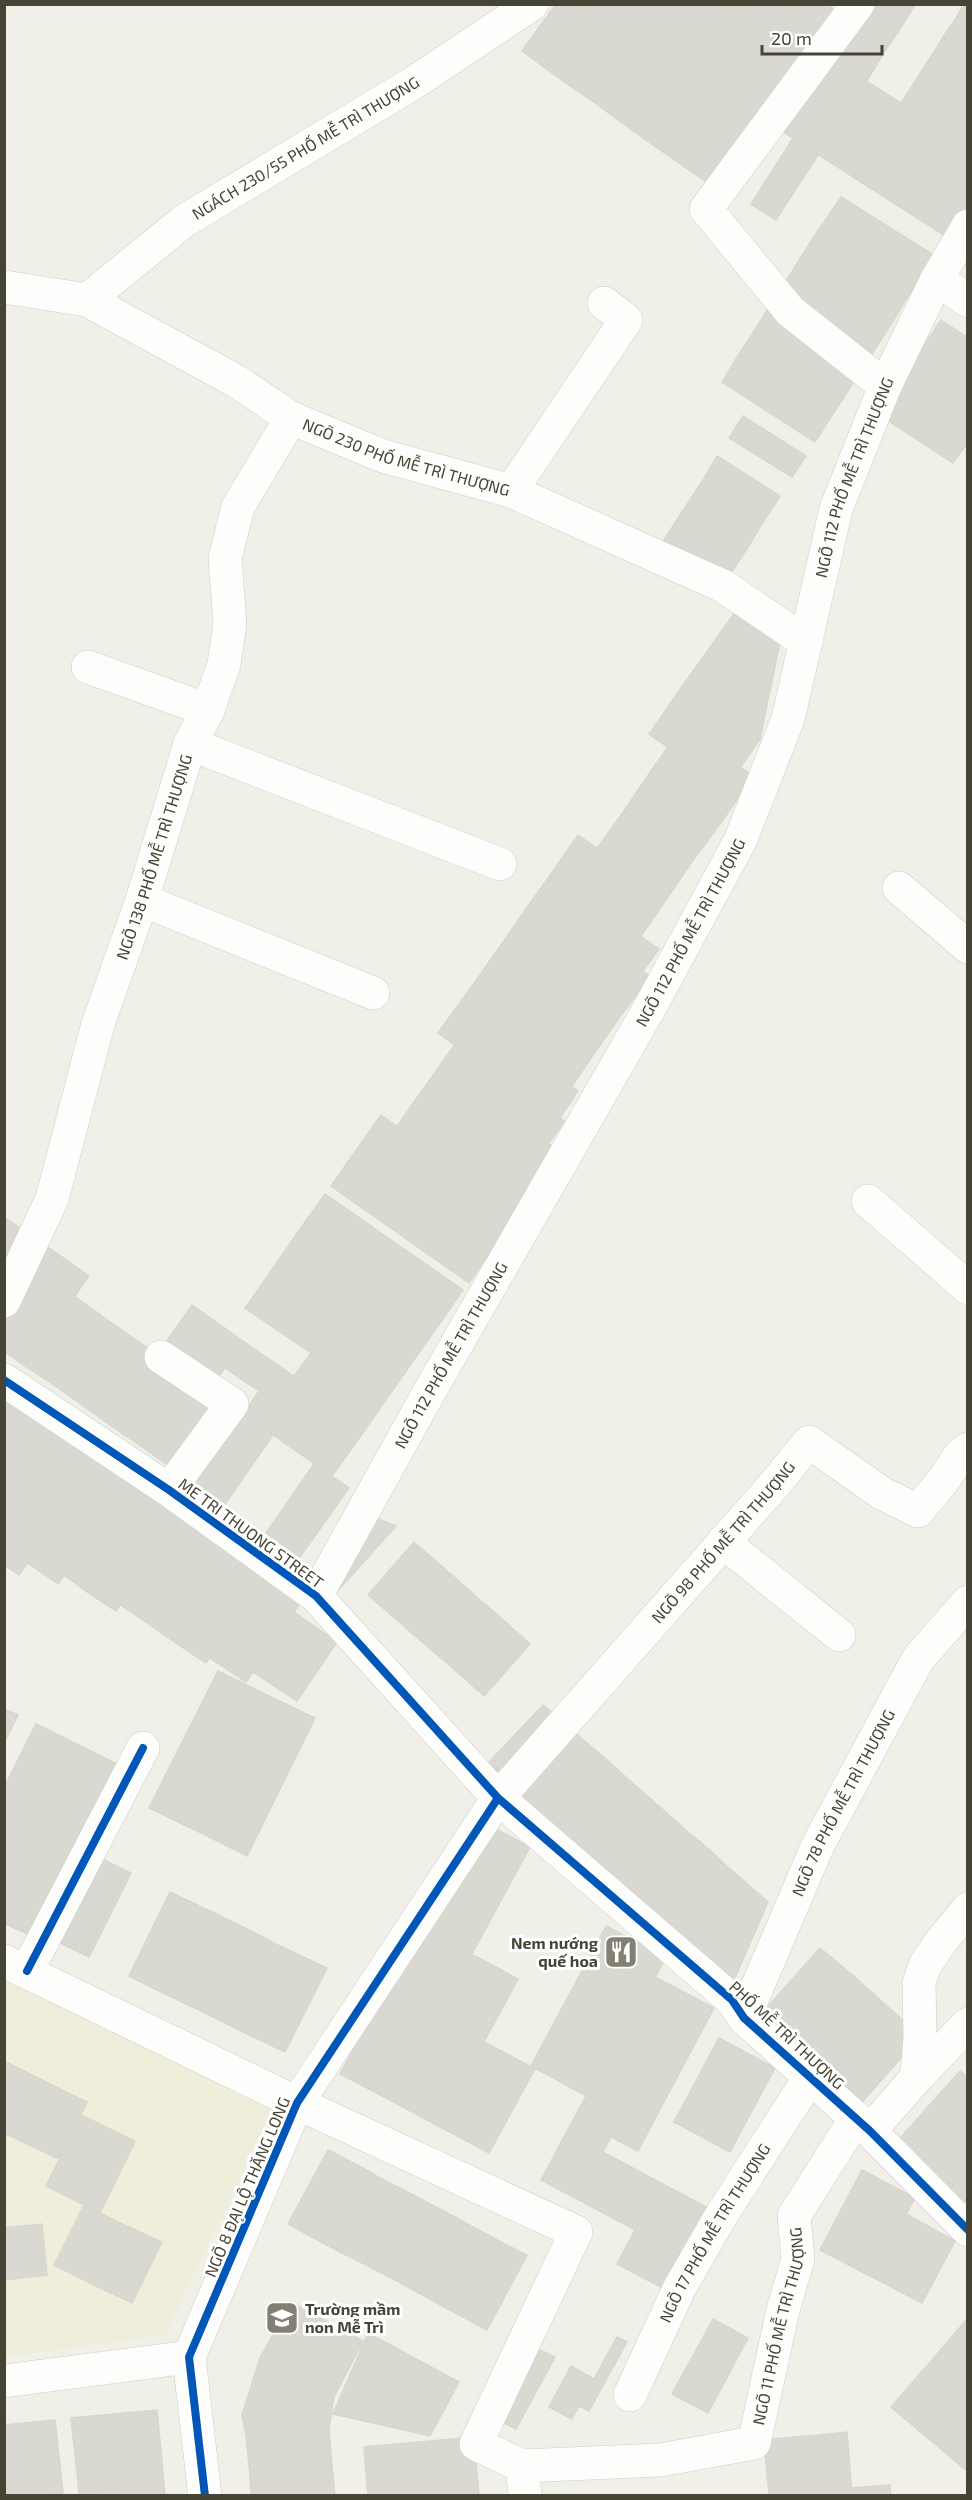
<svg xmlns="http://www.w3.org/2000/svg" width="972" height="2500" font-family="'Exo 2',sans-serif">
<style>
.education{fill:#eeeeda}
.building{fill:#d9d9d1;stroke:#d8d7ce;stroke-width:1.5}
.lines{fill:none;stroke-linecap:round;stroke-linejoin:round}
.minor-casing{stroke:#cecdc6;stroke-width:34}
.minor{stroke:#fdfdfc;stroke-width:33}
.cycleway-casing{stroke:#fff;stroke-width:11}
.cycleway{stroke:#0057b8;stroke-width:8}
.labels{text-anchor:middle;stroke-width:6;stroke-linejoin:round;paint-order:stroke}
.street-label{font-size:16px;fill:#464434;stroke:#fff}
.poi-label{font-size:16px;font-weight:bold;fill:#464434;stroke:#fff;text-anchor:end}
</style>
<rect width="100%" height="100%" fill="#f0f0e8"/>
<path class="education" d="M4,1978L274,2105L165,2335L5,2357Z"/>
<path class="building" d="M556,4H574L603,25L584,53L542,23Z
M574,4H634L651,16L631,45Z
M634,4H660L651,16Z
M660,4H687L717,26L699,50L651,16Z
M687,4H732L717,26Z
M732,4L806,56L787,82L714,29Z
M733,4H783L823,33L806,56Z
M783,4H826L837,12L823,33Z
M863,4H914L915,5L900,29Z
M964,4L968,5V26L956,18Z
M862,6L900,29L885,51L849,28Z
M651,16L699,50L678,79L631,45Z
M956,18L968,26V52L943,37Z
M542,23L584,53L563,81L522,51Z
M603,25L631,45L591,100L563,81Z
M849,28L885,51L871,74L834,50Z
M714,29L787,82L775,99L702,47Z
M943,37L968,52V78L932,55Z
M631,45L678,79L639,135L591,100Z
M702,47L775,99L758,122L685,70Z
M834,50L871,74L866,82L829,58Z
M932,55L968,78V146L901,103Z
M829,58L901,103L873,146L801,101Z
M685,70L710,88L682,127L730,162L712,186L639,135Z
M710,88L758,122L730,162L682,127Z
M801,101L873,146L853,177L782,131Z
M901,103L933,124L906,166L873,146Z
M933,124L968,146L967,206L906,166Z
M793,138L818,155L776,220L751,204Z
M873,146L967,206L947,237L853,177Z
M841,197L935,256L924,272L831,212Z
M831,212L924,272L907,298L813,238Z
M813,238L839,255L804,310L778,294Z
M839,255L907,298L890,326L822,283Z
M822,283L890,326L872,354L804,310Z
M767,310L861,370L843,399L749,339Z
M941,320L968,338V442L953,463L878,414Z
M749,339L843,399L833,414L739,354Z
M739,354L833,414L815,442L722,382Z
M743,416L806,456L792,477L729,438Z
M717,456L780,496L765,519L703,480Z
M703,480L738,502L717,535L682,512Z
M738,502L765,519L745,552L717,535Z
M682,512L745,552L724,583L662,543Z
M738,608L760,623L705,700L683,685Z
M760,623L781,637L760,739L705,700Z
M683,685L760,739L740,768L663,714Z
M663,714L753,776L739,797L649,734Z
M668,747L739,797L725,817L653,768Z
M653,768L725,817L709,839L638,790Z
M638,790L709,839L694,859L624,811Z
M624,811L694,859L668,897L597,848Z
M578,835L668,897L641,936L551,874Z
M551,874L659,949L643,971L535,896Z
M535,896L650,976L632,1001L517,922Z
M517,922L632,1001L617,1021L503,942Z
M503,942L617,1021L591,1058L477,979Z
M477,979L591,1058L572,1086L457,1007Z
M457,1007L578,1091L560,1118L438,1033Z
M455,1044L485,1066L428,1148L397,1126Z
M485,1066L565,1121L548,1144L469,1089Z
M469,1089L555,1148L534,1177L449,1118Z
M381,1115L428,1148L399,1188L352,1156Z
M449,1118L540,1181L519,1211L428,1148Z
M428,1148L519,1211L503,1233L412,1170Z
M352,1156L490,1252L469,1283L331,1186Z
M412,1170L503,1233L490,1252L399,1188Z
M325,1194L374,1228L356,1253L307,1219Z
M4,1217L65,1259L43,1291L4,1264Z
M307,1219L445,1316L418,1354L280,1258Z
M374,1228L463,1290L445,1316L356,1253Z
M280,1258L346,1303L327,1329L262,1284Z
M65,1259L89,1276L25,1366L4,1351V1346Z
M4,1264L43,1291L22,1321L4,1309Z
M262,1284L327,1329L311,1353L245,1308Z
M74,1296L102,1316L54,1385L25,1366Z
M346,1303L418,1354L400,1380L327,1329Z
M192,1305L260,1353L241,1379L173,1332Z
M4,1309L22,1321L4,1346Z
M102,1316L119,1328L71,1397L54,1385Z
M119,1328L143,1345L95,1414L71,1397Z
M327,1329L400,1380L383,1404L311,1353Z
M173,1332L225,1368L211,1387L159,1352Z
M143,1345L158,1355L110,1425L95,1414Z
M260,1353L278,1365L259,1391L241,1379Z
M311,1353L383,1404L367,1427L294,1376Z
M158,1355L183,1373L135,1442L110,1425Z
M278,1365L367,1427L348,1454L259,1391Z
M183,1373L197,1382L148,1451L135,1442Z
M197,1382L228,1404L179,1473L148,1451Z
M259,1391L348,1454L332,1476L243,1414Z
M4,1394L23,1406L4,1433Z
M23,1406L57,1430L4,1507V1433Z
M243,1414L273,1435L225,1504L194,1483Z
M57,1430L82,1446L28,1525L4,1507Z
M82,1446L100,1458L19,1575L4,1565V1508L28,1525Z
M100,1458L130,1480L58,1584L28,1563Z
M314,1464L349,1488L300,1557L266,1533Z
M130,1480L156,1497L90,1594L64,1575Z
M156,1497L183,1515L116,1611L90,1594Z
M355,1509L396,1526L324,1606Z
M183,1515L210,1533L147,1623L121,1605Z
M210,1533L244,1556L182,1647L147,1623Z
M414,1542L510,1626L464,1678L368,1595Z
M244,1556L269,1573L206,1663L182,1647Z
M266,1577L301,1602L246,1682L210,1658Z
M294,1612L337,1642L297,1701L253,1672Z
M510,1626L530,1644L484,1696L464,1678Z
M218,1671L267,1695L199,1832L149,1808Z
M267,1695L315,1718L247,1856L199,1832Z
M543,1705L568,1726L503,1799L477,1775Z
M4,1709L18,1715L4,1743Z
M36,1724L123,1767L82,1849L4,1811V1788Z
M568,1727L606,1759L541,1832L504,1799Z
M606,1759L628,1779L563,1852L541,1832Z
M628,1779L661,1808L596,1881L563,1852Z
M661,1808L687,1831L623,1904L596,1881Z
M4,1811L82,1849L38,1939L4,1923Z
M477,1819L530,1847L472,1954L419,1926Z
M687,1831L710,1850L645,1923L623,1904Z
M710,1850L729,1868L664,1941L645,1923Z
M98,1857L131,1873L89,1957L56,1941Z
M729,1868L743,1880L678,1953L664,1941Z
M743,1880L768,1902L727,1996L678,1953Z
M170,1892L206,1909L165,1994L129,1976Z
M206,1909L243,1927L201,2011L165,1994Z
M419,1926L518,1979L498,2016L399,1964Z
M606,1926L666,1957L590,2098L531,2066Z
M243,1927L282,1947L241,2031L201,2011Z
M282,1947L327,1968L285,2052L241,2031Z
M820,1948L857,1979L791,2053L755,2021Z
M399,1964L448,1990L388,2099L340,2074Z
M655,1977L714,2008L649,2130L590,2098Z
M857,1979L906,2023L908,2050L856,2109L791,2053Z
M448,1990L498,2016L438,2126L388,2099Z
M719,2038L775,2068L730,2152L674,2122Z
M484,2042L509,2055L463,2139L438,2126Z
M509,2055L535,2069L489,2153L463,2139Z
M8,2063L87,2102L59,2159L4,2133V2069Z
M960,2071L968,2077V2091L909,2156L895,2144Z
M968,2091V2112L920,2165L909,2156Z
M586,2096L623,2115L577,2199L541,2180Z
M968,2112V2169L948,2190L920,2165Z
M81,2115L135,2141L100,2213L46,2186Z
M623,2115L649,2130L638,2151L611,2137Z
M328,2150L363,2168L323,2243L288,2224Z
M603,2152L661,2183L649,2203L592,2173Z
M363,2168L380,2178L340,2252L323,2243Z
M968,2169V2198L963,2203L948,2190Z
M862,2170L915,2198L872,2277L820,2250Z
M592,2173L649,2203L635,2230L577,2199Z
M380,2178L404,2190L364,2264L340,2252Z
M661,2183L710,2209L684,2256L635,2230Z
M404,2190L434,2206L395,2280L364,2264Z
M84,2205L120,2223L90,2283L54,2265Z
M434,2206L455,2217L415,2291L395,2280Z
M906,2214L955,2241L922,2303L872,2277Z
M455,2217L475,2228L435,2302L415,2291Z
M120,2223L162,2242L132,2303L90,2283Z
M42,2224L47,2275L4,2280V2228Z
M475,2228L501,2242L461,2316L435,2302Z
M635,2230L684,2256L670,2292L617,2264Z
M501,2242L527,2255L487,2330L461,2316Z
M291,2302L363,2341L334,2397L260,2358Z
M968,2318V2390L932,2360Z
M713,2319L748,2338L708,2413L672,2394Z
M368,2333L459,2382L430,2436L333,2414Z
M617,2337L627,2342L589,2411L579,2406Z
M536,2348L555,2357L516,2429L498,2420Z
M260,2358L334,2397L329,2429L246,2436L242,2415Z
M932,2360L968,2390V2472L891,2407Z
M571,2366L594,2379L572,2419L549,2407Z
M157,2410L164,2484L79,2492L71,2418Z
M55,2420L63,2493L4,2496V2425Z
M329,2429L332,2467L250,2475L246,2436Z
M847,2432L852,2496H825L819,2435Z
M819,2435L825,2496H798L793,2437Z
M474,2437L479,2496H368L364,2447Z
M793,2437L798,2496H769L764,2440Z
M332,2467L335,2496H251L250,2475Z
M164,2484L165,2496H79V2492Z
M890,2485L891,2496H852L851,2488Z"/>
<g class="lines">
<defs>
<g id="minor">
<path d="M858,4L706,209L790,311L885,386"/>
<path d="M937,279L968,301"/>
<path id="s1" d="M4,287L87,300L236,381L291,418L383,456L511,491L723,586L806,642"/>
<path id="s2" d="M87,300L184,221L415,82L532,4"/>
<path d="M511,491L626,320L604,303"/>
<path d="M88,667L208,710"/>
<path d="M190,744L500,864"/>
<path d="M899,888L968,947"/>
<path d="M142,900L373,993"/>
<path d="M868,1201L968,1288"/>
<path id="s3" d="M4,1301L52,1199L98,1024L142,900L190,744L208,710L224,664L230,624L225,558L238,507L291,418"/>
<path d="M161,1357L232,1404L169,1490"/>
<path d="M4,1380L169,1490L316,1596L498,1798L732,2000L744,2018L870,2131L968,2230"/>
<path d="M723,1542L839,1635"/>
<path id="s4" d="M316,1596L427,1396L649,1009L740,841L788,719L836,509L885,386L937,279L968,226"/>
<path id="s5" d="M4,1961L297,2103L576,2232L476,2444L522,2466L660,2460L754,2443L783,2310L798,2259L794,2216L856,2118"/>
<path d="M27,1971L143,1748"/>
<path id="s6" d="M744,2018L818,1845L918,1659L968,1602"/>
<path d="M917,2077L968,2024"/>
<path d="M870,2131L917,2077L920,2036L919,1983L925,1965L942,1940L968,1909"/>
<path d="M4,2381L189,2357"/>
<path id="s7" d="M630,2395L679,2289L722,2214L810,2077"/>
<path d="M522,2466L525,2496"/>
<path id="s8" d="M205,2496L189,2357L297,2103L498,1798L774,1485L809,1442L883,1494L918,1511L945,1478L960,1455L968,1449"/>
</g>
</defs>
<use href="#minor" class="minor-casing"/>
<use href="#minor" class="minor"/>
<defs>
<path id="cycleway" d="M4,1380L169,1490L316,1596L498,1798L732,2000L744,2018L870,2131L968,2230
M27,1971L143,1748
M205,2496L189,2357L297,2103L498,1798"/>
</defs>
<use href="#cycleway" class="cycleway-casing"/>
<use href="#cycleway" class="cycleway"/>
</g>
<defs>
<symbol id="restaurant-square" viewBox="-11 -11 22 22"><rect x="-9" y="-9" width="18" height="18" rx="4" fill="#828073" stroke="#fff"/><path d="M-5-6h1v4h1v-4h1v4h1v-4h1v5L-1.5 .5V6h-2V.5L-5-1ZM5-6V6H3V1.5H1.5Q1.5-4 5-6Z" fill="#fff"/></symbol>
<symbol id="school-square" viewBox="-11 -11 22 22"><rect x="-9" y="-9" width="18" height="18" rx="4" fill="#828073" stroke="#fff"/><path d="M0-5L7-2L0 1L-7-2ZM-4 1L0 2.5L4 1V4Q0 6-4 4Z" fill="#fff"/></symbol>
</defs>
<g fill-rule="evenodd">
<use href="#restaurant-square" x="602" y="1933" width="38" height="38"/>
<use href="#school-square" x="263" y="2299" width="38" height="38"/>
</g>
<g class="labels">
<g class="street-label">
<text dy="6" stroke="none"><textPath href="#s2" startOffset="267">NGÁCH 230/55 PHỐ MỄ TRÌ THƯỢNG</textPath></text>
<text dy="6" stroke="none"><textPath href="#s1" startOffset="442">NGÕ 230 PHỐ MỄ TRÌ THƯỢNG</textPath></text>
<text dy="6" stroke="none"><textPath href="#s4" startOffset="1248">NGÕ 112 PHỐ MỄ TRÌ THƯỢNG</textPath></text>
<text dy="6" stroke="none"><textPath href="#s3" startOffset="470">NGÕ 138 PHỐ MỄ TRÌ THƯỢNG</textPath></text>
<text dy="6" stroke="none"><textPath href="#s4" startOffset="762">NGÕ 112 PHỐ MỄ TRÌ THƯỢNG</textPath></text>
<text dy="6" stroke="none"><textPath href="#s4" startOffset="276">NGÕ 112 PHỐ MỄ TRÌ THƯỢNG</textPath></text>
<text transform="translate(251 1533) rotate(36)" y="6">ME TRI THUONG STREET</text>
<text dy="6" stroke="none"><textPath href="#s8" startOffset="1122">NGÕ 98 PHỐ MỄ TRÌ THƯỢNG</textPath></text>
<text dy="6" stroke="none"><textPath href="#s6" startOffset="237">NGÕ 78 PHỐ MỄ TRÌ THƯỢNG</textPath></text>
<text transform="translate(787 2035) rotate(43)" y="6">PHỐ MỄ TRÌ THƯỢNG</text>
<text transform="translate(247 2187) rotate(-67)" y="6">NGÕ 8 ĐẠI LỘ THĂNG LONG</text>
<text dy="6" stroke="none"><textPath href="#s7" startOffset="183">NGÕ 17 PHỐ MỄ TRÌ THƯỢNG</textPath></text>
<text dy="6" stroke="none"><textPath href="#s5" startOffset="1272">NGÕ 11 PHỐ MỄ TRÌ THƯỢNG</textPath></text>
</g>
<g class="poi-label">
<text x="598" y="1949">Nem nướng<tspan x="598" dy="18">quế hoa</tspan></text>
<text x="305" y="2315" text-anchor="start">Trường mầm<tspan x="305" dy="18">non Mễ Trì</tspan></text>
</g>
</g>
<rect width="972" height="2500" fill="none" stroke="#464434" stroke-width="12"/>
<path d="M762 45v9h120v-9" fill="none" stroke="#464434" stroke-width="3"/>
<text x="771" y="45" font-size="18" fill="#464434" stroke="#ffffff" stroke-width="4.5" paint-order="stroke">20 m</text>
</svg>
